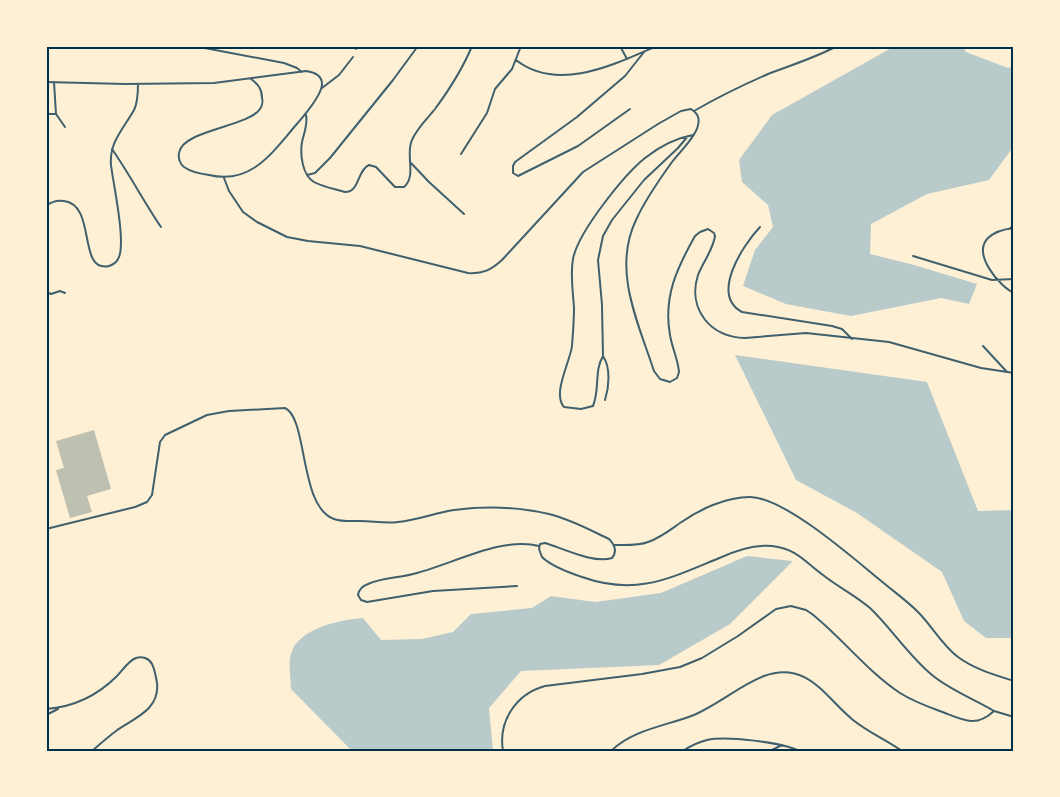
<svg xmlns="http://www.w3.org/2000/svg" width="1060" height="797" font-family="Signika,sans-serif">
<style>
.green{fill:#b9caca}
.building{fill:#bec0b2}
.lines{fill:none;stroke-linecap:round;stroke-linejoin:round}
.minor{stroke:#3f606c;stroke-width:2}
.neatline{fill:none;stroke:#003049;stroke-width:2}
</style>
<rect width="100%" height="100%" fill="#fdf0d5"/>
<path class="green" d="M895,46H963L966,52L1008,68L1014,66V146L989,180L927,194L871,224L870,254L914,265L977,284L969,304L941,298L851,316L786,304L743,286L755,250L773,227L768,205L742,182L739,160L772,115Z
M735,355L927,382L978,511L1014,510V638H986L964,621L942,572L857,513L796,480Z
M747,556L793,561L730,624L659,665L521,671L489,708L493,751H352L291,689C291,679 288,662 291,654C298,628 340,620 363,618L381,640L422,639L453,632L471,614L532,608L551,596L595,602L661,593Z"/>
<path class="building" d="M94,430L111,489L87,496L92,512L70,518L56,470L64,468L56,441Z"/>
<g class="lines">
<path class="minor" d="M194,46L284,63L297,68L302,72
M620,46L627,59
M356,49L357,46
M516,60C558,93 615,64 657,46
M46,82L125,84L214,83L306,71C313,72 322,75 322,84C322,95 303,117 296,125C272,153 251,185 209,175C201,174 191,172 184,167C180,164 178,158 179,153C182,130 248,127 260,109C262,106 263,101 262,98C262,89 258,84 251,79
M54,82L56,114L65,127
M322,88L339,75L353,57
M630,109L578,146L518,176L513,173V166L515,162L577,117L625,76L644,52
M694,111C718,97 743,85 768,74C791,65 815,58 837,46
M46,114H56
M306,115C308,124 304,133 302,142C300,154 302,175 314,182C323,187 335,189 345,192C360,192 357,170 369,165L376,167L395,187H404C417,176 405,154 412,140C417,128 427,119 435,109C449,90 463,68 472,46
M112,149C130,175 144,202 161,227
M461,154L487,113L495,89L512,69L521,46
M411,163L429,182L464,214
M307,175L315,173L330,158L393,80L418,46
M224,178L229,191L243,212L257,222L287,237L308,241L360,246L468,273C483,274 491,270 502,260L583,172L658,124L681,111L691,109C697,113 700,117 698,125C697,135 679,153 672,162C659,180 645,200 636,220C612,270 638,322 654,371L660,379L670,382L677,378L679,372C678,359 672,348 670,335C663,297 677,268 695,236L700,232L708,229L714,233L715,236C713,250 703,262 698,275C687,309 711,338 745,338L806,333L889,342L981,368L1014,373
M46,206C52,201 57,200 64,201C97,205 77,273 109,266C112,265 116,263 118,259C127,245 113,183 111,165C109,142 124,128 134,110C138,102 138,92 138,84
M760,227C743,245 710,295 742,312L832,326L842,329L852,339
M1014,228C1005,229 994,232 988,238C972,254 999,286 1014,293
M1009,229L1014,225
M913,256L992,280L1014,279
M46,292L51,294L60,291L65,293
M983,346L1007,372
M603,356C594,371 600,389 593,406L581,409L564,407C552,394 570,362 572,346C573,333 574,320 574,308C573,291 570,275 573,259C578,232 624,175 645,158C659,147 676,138 693,135
M605,400C609,387 611,368 603,356L602,305L598,260L603,236L612,220L644,180L678,148L688,136
M46,529L135,507L147,502L152,495L160,442L165,435L207,415L229,411L285,408C308,418 299,507 334,519C343,522 351,521 360,521C373,521 386,524 398,522C418,520 435,513 454,510C485,506 519,507 549,514C570,519 590,530 609,539C615,545 617,552 612,558C594,564 562,548 545,543L540,544L539,549L542,557C551,566 570,573 582,577C636,596 668,579 717,559C734,551 753,544 772,546C797,549 804,561 823,575C838,587 855,595 870,608C892,629 908,655 932,675C950,690 974,699 994,711
M614,545C625,545 638,546 648,542C660,538 670,530 680,523C700,509 726,497 750,497C784,497 853,558 880,580C893,591 906,600 918,612C932,626 942,645 958,657C974,669 995,675 1014,681
M517,586L433,591L367,602L361,600L358,595C359,589 362,586 368,584C382,577 401,578 417,573C453,564 502,536 539,546
M46,709C74,707 97,696 117,676C123,670 128,661 136,658C142,656 149,658 152,664C155,670 156,677 157,683C160,710 134,718 116,731C108,737 100,744 92,751
M46,715L58,709
M503,751C498,721 516,694 545,686L642,674L680,667L702,658L738,636L776,609L791,606L806,610L812,614C842,638 867,671 900,693C914,702 929,707 945,713C965,721 977,727 994,711L1014,717
M611,751C634,729 666,726 694,715C719,704 739,686 764,676C807,660 825,697 853,720C868,732 886,740 902,751
M683,751C690,746 699,742 707,740C727,736 782,742 799,751
M770,751L782,745"/>
</g>
<rect width="1060" height="797" fill="none" stroke="#fdf0d5" stroke-width="95"/>
<rect x="48" y="48" width="964" height="702" class="neatline"/>
</svg>
